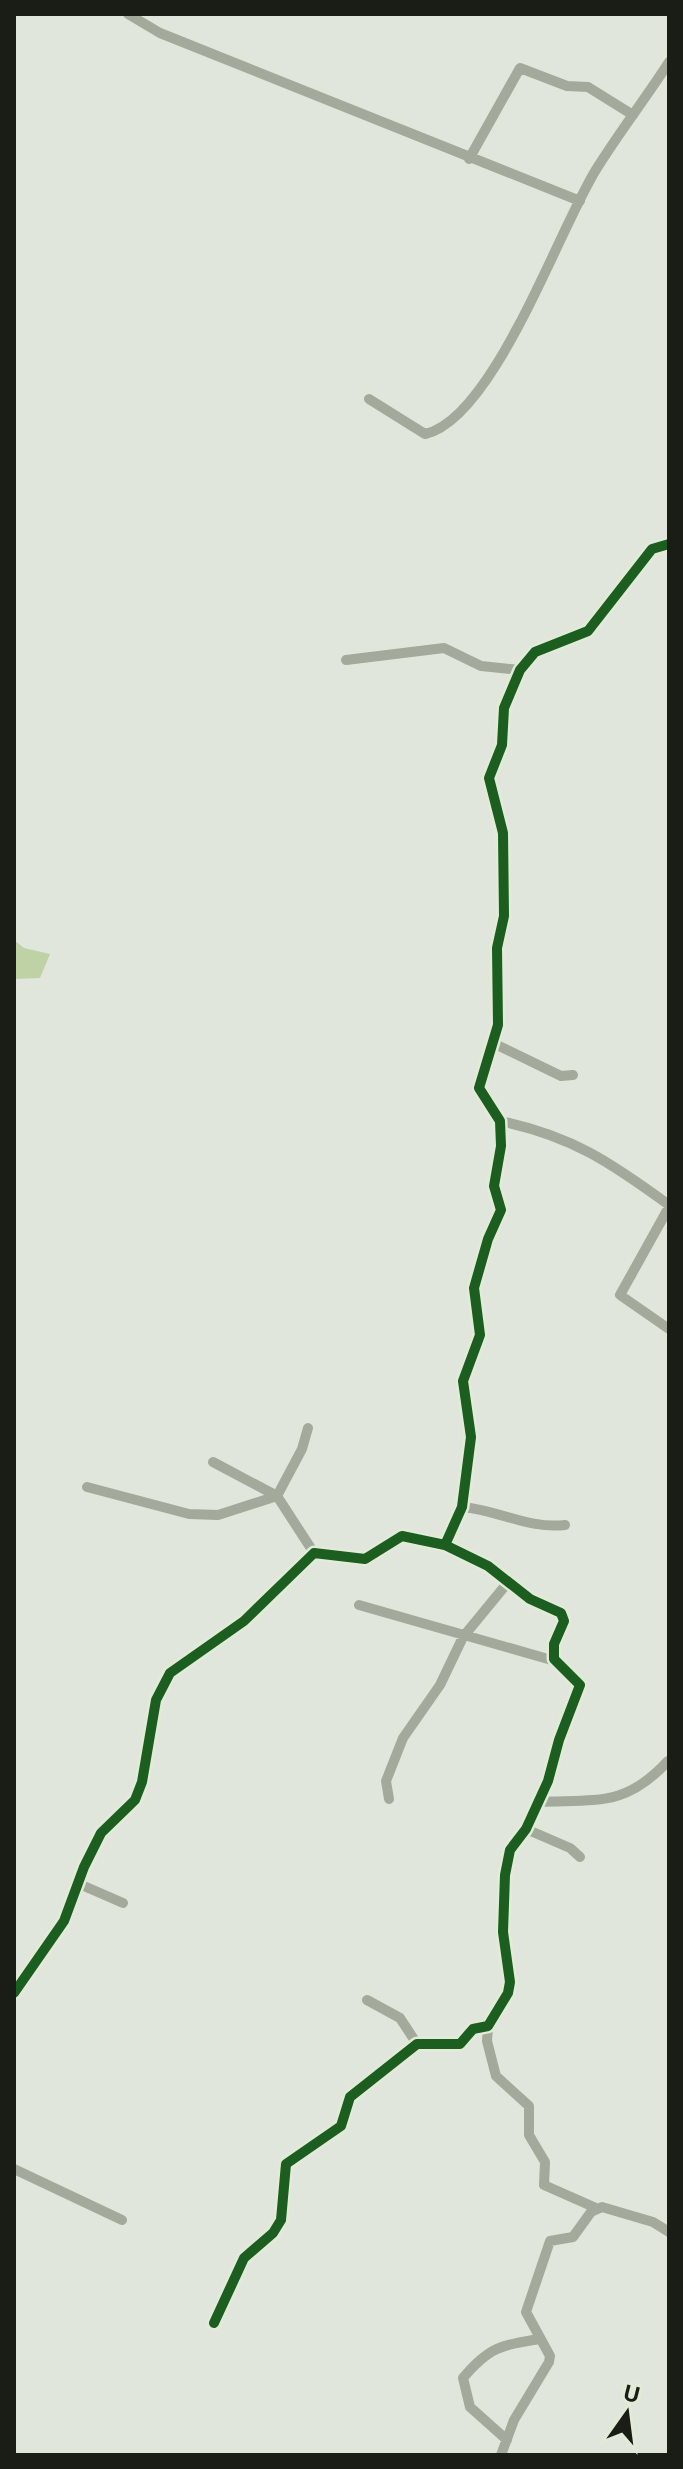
<svg xmlns="http://www.w3.org/2000/svg" width="683" height="2469" font-family="'Open Sans',sans-serif">
<style>
.forest{fill:#bed2a6}
.lines{fill:none;stroke-linecap:round;stroke-linejoin:round}
.minor{stroke:#a3aa9b;stroke-width:10}
.cycleway-casing{stroke:#e2ebd7;stroke-width:15}
.cycleway{stroke:#1b5e20;stroke-width:10}
</style>
<rect width="100%" height="100%" fill="#e1e6dc"/>
<path class="forest" d="M14,940L24,948L50,954L40,978L14,979Z"/>
<g class="lines">
<path class="minor" d="M128,14L160,33L580,201
M469,159L520,68L567,86L588,87L633,115
M369,399L425,434C494,419 560,226 597,168C620,131 646,98 669,62
M346,660L444,648L481,666L520,670
M495,1044L561,1076L573,1075
M500,1121C572,1136 610,1162 669,1205
M669,1207L620,1295L669,1329
M213,1462L277,1496L314,1553
M87,1487L189,1514L218,1515L277,1496L302,1449L308,1428
M462,1507C498,1510 528,1529 565,1525
M359,1605L555,1661
M389,1799L386,1781L403,1738L440,1685L463,1637L509,1581
M537,1802C595,1799 625,1808 668,1761
M526,1829L570,1848L580,1857
M77,1883L123,1903
M14,1993L64,1921L84,1867L101,1833L135,1800L142,1782L156,1700L170,1673L244,1621L314,1553L365,1559L402,1536L445,1545L462,1507L471,1437L463,1381L480,1335L474,1288L488,1239L501,1210L494,1186L501,1146L500,1121L479,1088L498,1025L497,948L504,916L503,833L489,778L502,745L504,708L520,670L535,652L588,631L652,549L669,544
M367,2000L400,2018L417,2044
M488,2026L487,2041L496,2076L529,2106V2135L545,2162L544,2185L596,2208
M14,2169L122,2220
M214,2323L244,2258L273,2233L281,2220L286,2164L341,2126L350,2097L417,2044H460L473,2029L488,2026L508,1993L510,1982L503,1932L505,1875L510,1850L526,1829L548,1781L559,1740L580,1685L554,1659V1644L564,1621L561,1613L530,1599L488,1566L445,1545
M507,2440L470,2407L463,2378C489,2347 501,2345 540,2339
M501,2455L514,2420L549,2362L550,2356L526,2312L550,2241L573,2237L591,2212L602,2207L653,2222L669,2232"/>
<defs>
<path id="cycleway" d="M14,1993L64,1921L84,1867L101,1833L135,1800L142,1782L156,1700L170,1673L244,1621L314,1553L365,1559L402,1536L445,1545L462,1507L471,1437L463,1381L480,1335L474,1288L488,1239L501,1210L494,1186L501,1146L500,1121L479,1088L498,1025L497,948L504,916L503,833L489,778L502,745L504,708L520,670L535,652L588,631L652,549L669,544
M214,2323L244,2258L273,2233L281,2220L286,2164L341,2126L350,2097L417,2044H460L473,2029L488,2026L508,1993L510,1982L503,1932L505,1875L510,1850L526,1829L548,1781L559,1740L580,1685L554,1659V1644L564,1621L561,1613L530,1599L488,1566L445,1545"/>
</defs>
<use href="#cycleway" class="cycleway-casing"/>
<use href="#cycleway" class="cycleway"/>
</g>
<rect width="683" height="2469" fill="none" stroke="#1a1d16" stroke-width="32"/>
<g transform="translate(627 2413) rotate(14)" stroke="#e2ebd7" stroke-width="6" paint-order="stroke">
<path d="M0-6L14 30L0 20L-14 30Z" fill="#1a1d16"/>
<text y="-12" font-size="22" font-weight="bold" text-anchor="middle" fill="#1a1d16">U</text>
</g>
</svg>
